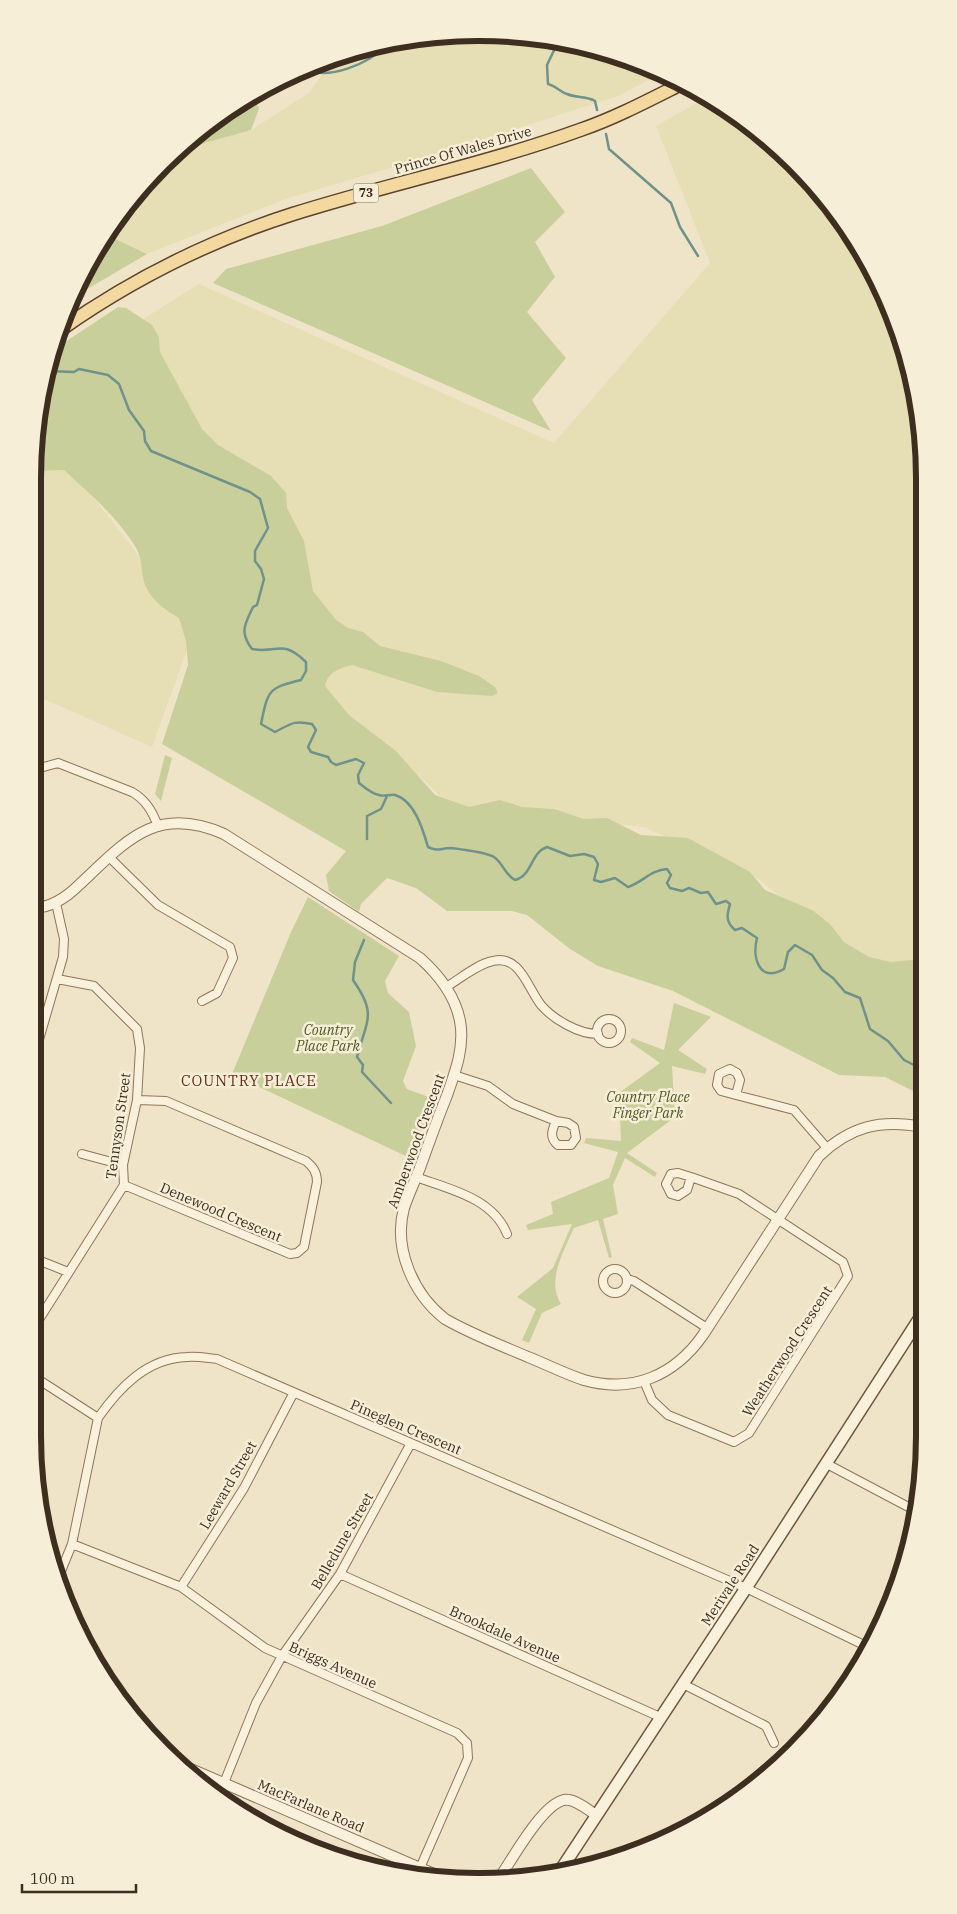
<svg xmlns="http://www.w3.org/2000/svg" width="957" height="1914" font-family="'IBM Plex Serif',serif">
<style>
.farmland{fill:#e6deb5}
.green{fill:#c9cf9b}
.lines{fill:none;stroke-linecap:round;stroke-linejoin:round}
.stream{stroke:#6f938a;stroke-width:2.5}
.minor-casing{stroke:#8d765c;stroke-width:10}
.tertiary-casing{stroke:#8d765c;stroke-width:12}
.secondary-casing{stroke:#6f573f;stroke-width:14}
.primary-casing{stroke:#5b4430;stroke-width:15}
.minor{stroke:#faf1dc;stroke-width:8}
.tertiary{stroke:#faf1dc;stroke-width:10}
.secondary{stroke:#faf1dc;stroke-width:11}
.primary{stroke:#f3d9a0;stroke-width:12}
.labels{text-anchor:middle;stroke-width:5;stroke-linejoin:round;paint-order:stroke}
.shield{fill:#f7eed8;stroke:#756857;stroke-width:1}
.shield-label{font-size:12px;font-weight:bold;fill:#3d2e20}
.street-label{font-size:14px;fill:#3d2e20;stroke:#f7eed8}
.park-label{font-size:14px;font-style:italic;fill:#4d5a26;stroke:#f7eed8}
.neighbourhood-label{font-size:15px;letter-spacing:1px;fill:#6b2e1e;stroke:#f7eed8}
.rim{fill:none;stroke:#3d2e20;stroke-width:6}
</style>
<rect width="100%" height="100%" fill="#f0e4c8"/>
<path class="farmland" d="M507,33L594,48L662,73L618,96L448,151L288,198L147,254L107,235L124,207L182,146L191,147L251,130L309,93L335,56L420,36Z
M706,98L772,143L849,230L891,308L921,421L922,973L857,957L757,878L644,827L455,809L418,775L324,700L267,478L184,422L140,321L199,284L554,443L710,263L656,126Z
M37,425L195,628L152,747L33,694V450Z"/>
<path class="green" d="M311,67L301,75L274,88L260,99L255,97L259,109L251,130L191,147L182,146L255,92Z
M531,168L565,212L535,242L555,277L527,312L566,358L532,400L551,431L213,283L226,269L382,226Z
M107,235L147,254L72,298L78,281Z
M118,307L126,308L152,325L159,337L160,352L202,429L218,445L271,476L286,493L287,508L304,541L313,591L336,620L348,628L363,632L380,646L441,661L479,676L495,687L498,693L492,696L437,692L352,665C340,668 328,672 325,686L349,715L396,751L435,795L469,807L500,800L522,807L554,809L584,819L607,818L641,835L688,838L750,872L765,890L812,910L830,924L844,942L869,957L891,962L922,959L923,1096L885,1077L839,1075L673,991L598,966L570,949L527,915L512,911H447L416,888L387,878L361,904L359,912L329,891L326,875L346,851L162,744L188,665L186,641L179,618C166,610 153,602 146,587C140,575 144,560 135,546C116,516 90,494 64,470L33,471V450L48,363L53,350Z
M165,755L172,758L161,801L155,794Z
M308,897L399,956L385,981L388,993L409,1012L416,1046L403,1081L407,1089L434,1099L412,1159L232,1074L291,932Z
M674,1003L711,1017L678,1050L707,1069L705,1074L672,1066L675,1117L627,1153L657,1173L655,1177L625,1158L613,1185L618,1214L603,1219L612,1257L609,1258L598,1220L574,1228C564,1251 546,1281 561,1304L542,1313L529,1343L522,1340L536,1309L517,1297L553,1268L572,1224L528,1230L526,1225L553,1214L551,1202L609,1178L618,1152L584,1143L586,1138L621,1141L619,1093L660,1063L630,1042L632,1038L664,1050Z"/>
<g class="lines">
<path class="stream" d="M558,42L547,65L548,84C556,86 560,92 567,94C576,98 587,96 595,101L597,110
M306,69C327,81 371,63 385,46L401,43L407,39
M606,134L609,149L671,203L680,227L698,256
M46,371L74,372L79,369L108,375L119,384L129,410L144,431L145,441L151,451L250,492L260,499L268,528L255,551V561L261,569L264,579L257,605L253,607C245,624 239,632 252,649C278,654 281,638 306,662V671L301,680C268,688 268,690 261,724L275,732C291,724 293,720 312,724L316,730L308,747L311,752L328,757L331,762L336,765L356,759L364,763L358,775L359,783C364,787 372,794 379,795C384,797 390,794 395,795C415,801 423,830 428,847C439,852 440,848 451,848C459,849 488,853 494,857C503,863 505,875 515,880C533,875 530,853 547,847L570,856L584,854L594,857L598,864L594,880L601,882L615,878L628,887C643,882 651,870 667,869L671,875L667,883L670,888L682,891L689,888L701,893L708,892L716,904L726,901L730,904C727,915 725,921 735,930L742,928L757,938C752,958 759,983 784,969L788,952L795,945L812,955L822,970L833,978L845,992L860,998L870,1029L888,1041L904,1060L922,1069
M367,839V816L381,809L387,796
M364,940L355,962L353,980C377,1014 367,1019 357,1057L363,1065L362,1072L391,1103"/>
<defs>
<path id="minor" d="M40,768L58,763L132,792C146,800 152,811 158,826
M109,857L158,905L230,947L233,958L217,993L202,1001
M446,987C460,979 477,964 493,961C520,954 528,989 541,1005C553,1019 578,1034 598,1034
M597 1031a12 12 0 1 1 24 0a12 12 0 1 1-24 0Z
M33,1060L63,957L64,939L56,903
M730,1069L737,1073L740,1080L736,1095L721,1091L717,1085L719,1074Z
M454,1075L488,1086L513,1104L556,1121
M736,1095L794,1110L827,1148
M556,1121L568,1123L574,1127L576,1138L571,1145H558C549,1138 552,1130 556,1121Z
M82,1154L123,1165
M678,1173L691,1177L687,1190L678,1196L671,1194L666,1184L671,1174Z
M416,1177C449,1189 493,1198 507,1234
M124,1185L290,1254L297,1253L304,1247L317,1182C317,1172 313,1167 306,1161L166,1101L137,1100
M33,1258L68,1272
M603 1281a12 12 0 1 1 24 0a12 12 0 1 1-24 0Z
M627,1279L634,1281L707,1328
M33,1329L124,1185L123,1165L137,1100L140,1048L137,1029L94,986L57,979
M33,1376L98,1418
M644,1381L652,1400L668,1415L734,1442L749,1433L848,1276L843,1262L739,1194L691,1177
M827,1464L916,1511
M72,1544L181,1587L265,1648L457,1733L467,1743L468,1758L420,1868
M340,1574L660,1717
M57,1581L72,1544L98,1418C119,1388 147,1358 187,1357C197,1356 207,1358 217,1359L746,1588L868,1647
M181,1587L244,1488L293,1394
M683,1684L766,1726L774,1743
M224,1783L256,1703L282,1656L340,1574L411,1443"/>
<path id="tertiary" d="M33,908C52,908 67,897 80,884C126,841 156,804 224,834L420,958C439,975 455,995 460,1021C465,1047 455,1073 446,1098C437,1120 429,1143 421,1165C416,1179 409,1193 404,1208C393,1248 413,1294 445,1319C471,1334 500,1345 528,1357C546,1364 565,1374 584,1380C633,1394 675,1375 703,1335L819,1156C851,1126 880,1119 923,1127
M177,1763L434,1874
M500,1877C512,1860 547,1795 569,1800C578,1801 588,1810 596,1815"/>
<path id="secondary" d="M560,1871L746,1588L923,1313"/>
<path id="primary" d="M60,330C131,280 211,240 293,214C388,184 486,164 580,130C615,118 649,100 683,83"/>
</defs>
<use href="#minor" class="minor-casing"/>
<use href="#tertiary" class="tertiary-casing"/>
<use href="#secondary" class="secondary-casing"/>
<use href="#primary" class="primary-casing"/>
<use href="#minor" class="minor"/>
<use href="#tertiary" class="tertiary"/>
<use href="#secondary" class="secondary"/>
<use href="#primary" class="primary"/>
</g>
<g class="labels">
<rect class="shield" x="353.5" y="183.5" width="25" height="19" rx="4"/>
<g class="shield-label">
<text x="366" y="197">73</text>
</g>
<g class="street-label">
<text transform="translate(463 150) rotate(-16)" y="5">Prince Of Wales Drive</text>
<text transform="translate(118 1126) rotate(-82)" y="5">Tennyson Street</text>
<text transform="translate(416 1141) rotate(-70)" y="5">Amberwood Crescent</text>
<text transform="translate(221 1212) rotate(23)" y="5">Denewood Crescent</text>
<text transform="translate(787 1351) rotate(-57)" y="5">Weatherwood Crescent</text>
<text transform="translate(406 1427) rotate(23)" y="5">Pineglen Crescent</text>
<text transform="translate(228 1485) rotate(-60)" y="5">Leeward Street</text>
<text transform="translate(342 1541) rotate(-60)" y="5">Belledune Street</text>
<text transform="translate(730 1585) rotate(-57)" y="5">Merivale Road</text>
<text transform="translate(505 1634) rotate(24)" y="5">Brookdale Avenue</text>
<text transform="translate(333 1665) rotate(24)" y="5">Briggs Avenue</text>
<text transform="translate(311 1806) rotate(23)" y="5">MacFarlane Road</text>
</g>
<g class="park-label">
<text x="328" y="1035">Country<tspan x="328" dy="16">Place Park</tspan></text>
<text x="648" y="1102">Country Place<tspan x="648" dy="16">Finger Park</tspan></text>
</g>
<g class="neighbourhood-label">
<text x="249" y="1086">COUNTRY PLACE</text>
</g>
</g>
<path d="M0 0H957V1914H0ZM478 41H479A437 437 0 0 1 916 478V1436A437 437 0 0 1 479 1873H478A437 437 0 0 1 41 1436V478A437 437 0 0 1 478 41Z" fill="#f7eed8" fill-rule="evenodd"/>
<path class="rim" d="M478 41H479A437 437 0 0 1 916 478V1436A437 437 0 0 1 479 1873H478A437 437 0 0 1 41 1436V478A437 437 0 0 1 478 41Z"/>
<path d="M22 1884v8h114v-8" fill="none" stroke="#3d2e20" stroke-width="2.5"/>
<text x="30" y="1884" font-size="15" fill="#3d2e20" stroke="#f7eed8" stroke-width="4" paint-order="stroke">100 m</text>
</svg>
